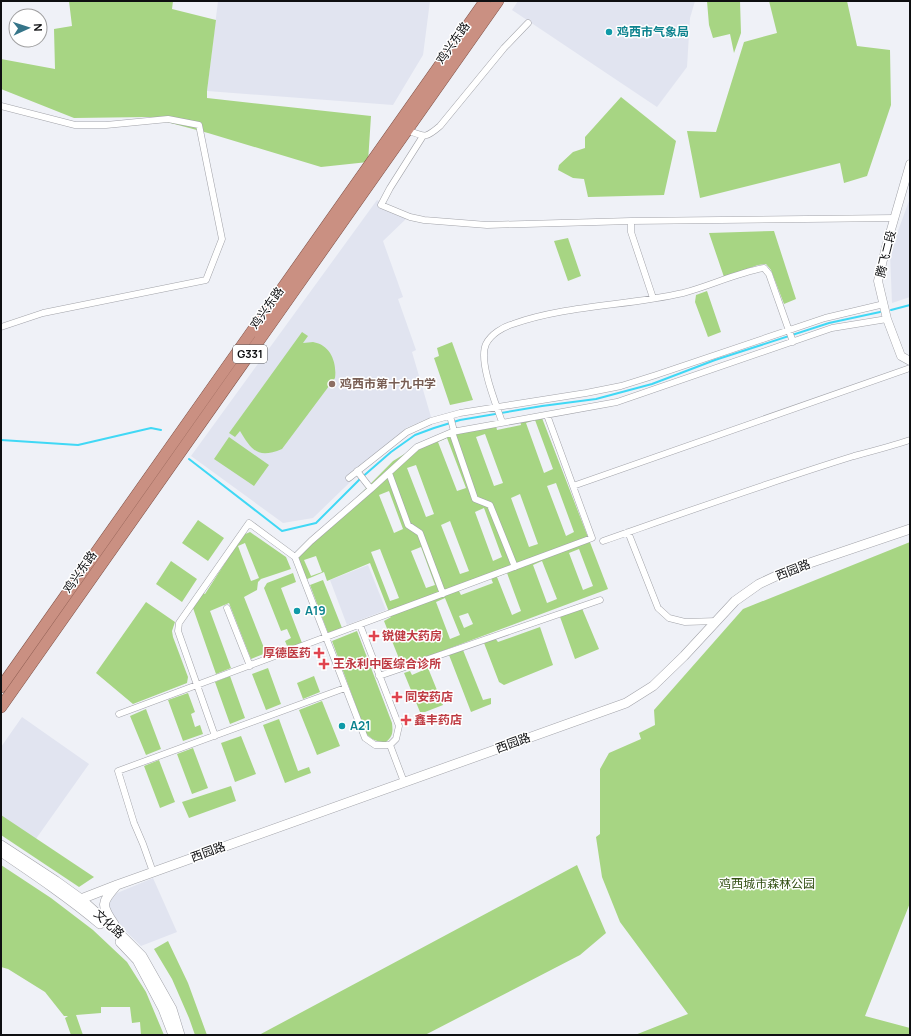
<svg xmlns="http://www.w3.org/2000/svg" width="911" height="1036" font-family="Manrope,'Noto Sans SC',sans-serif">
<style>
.built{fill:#e1e4f0}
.green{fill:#a7d583;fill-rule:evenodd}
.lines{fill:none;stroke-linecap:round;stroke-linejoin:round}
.stream{stroke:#40d8f5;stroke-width:2}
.minor-casing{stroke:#a2a3a9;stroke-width:7}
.tertiary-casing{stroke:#a2a3a9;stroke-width:9}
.secondary-casing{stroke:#a2a3a9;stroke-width:10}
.trunk-casing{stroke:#7f5146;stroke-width:12}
.minor{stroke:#fff;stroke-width:6}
.tertiary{stroke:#fff;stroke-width:8}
.secondary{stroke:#fff;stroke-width:9}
.trunk{stroke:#ca9082;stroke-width:11}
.culture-dot{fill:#0f9aa8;stroke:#fff;stroke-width:1.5}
.education-dot{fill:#8d6e63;stroke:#fff;stroke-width:1.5}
.health-dot{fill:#e0444e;stroke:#fff;stroke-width:1.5}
.labels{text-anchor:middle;stroke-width:3;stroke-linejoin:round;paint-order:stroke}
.shield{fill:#fff;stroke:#565758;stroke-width:1}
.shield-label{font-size:11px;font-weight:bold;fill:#0e0f11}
.culture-label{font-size:12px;font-weight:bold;fill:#0d838f;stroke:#fff;text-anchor:start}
.street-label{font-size:12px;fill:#0e0f11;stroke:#fff}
.education-label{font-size:12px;font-weight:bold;fill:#785e54;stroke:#fff;text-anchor:start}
.health-label{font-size:12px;font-weight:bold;fill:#be3a42;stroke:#fff;text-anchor:start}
.park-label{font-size:12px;fill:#314f11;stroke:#fff}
</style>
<rect width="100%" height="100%" fill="#eff1f7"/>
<path class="built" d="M218,1H430L423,55L393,105L207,91Z
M518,1H695L690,18L687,67L657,107L512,10Z
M910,198V297L892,303L890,253Z
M377,200L407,218L383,241L403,297L398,299L416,350L412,352L431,417L406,428L313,518L283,523L191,456Z
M368,565L386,610L347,625L330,580Z
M22,717L89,764L33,843L1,821V747Z
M153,878L177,932L141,946L114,920L107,911L110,896Z"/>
<path class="green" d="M69,1H173L172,9L216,20L207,91V98L371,116L368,162L321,167L208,133L148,117L74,118L1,89V59L55,69L54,29L72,26Z
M707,1H740L741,33L734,53L730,34L713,38L709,25Z
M769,1H847L857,46L890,50L891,105L867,176L844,183L840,163L700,198L687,131L716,132L744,42L777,33Z
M621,97L676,141L664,195L588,197L584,179L573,178L558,170L559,165L573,152L585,148V137Z
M774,231L796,299L784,304L771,270L766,264L758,265L724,277L709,233Z
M568,238L581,276L568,281L554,241Z
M707,291L721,332L708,337L695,302L696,295Z
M302,332L308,336L303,343C307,343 310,342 313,342C331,345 337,363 335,378L282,449C258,459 252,451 240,431L235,437L229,433Z
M452,342L473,400L450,405L434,358L439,356L437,348Z
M542,418L608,589L402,666L384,621L391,617L370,563L327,581L324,572L305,580L297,558L393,461L406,453L456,433L496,426L497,430L521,425L520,421ZM535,420L553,469L544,473L526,423ZM485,434L503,483L494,486L476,437ZM447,438L466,488L457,491L438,442ZM416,465L434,514L426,517L407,468ZM556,483L574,532L566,536L547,486ZM389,491L403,529L394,533L379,495ZM520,494L538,544L529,547L511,498ZM484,508L502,557L493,561L475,512ZM450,521L469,571L460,574L441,525ZM421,547L435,585L426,588L411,551ZM380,549L399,598L390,601L371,552ZM579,549L593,586L583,590L569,553ZM316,556L322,572L311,576L304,560ZM542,561L557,599L547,603L533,565ZM507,573L521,611L512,615L497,577ZM490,576L493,583L461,595L458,589ZM445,598L460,635L450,639L436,602ZM468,613L473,624L464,628L459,616Z
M229,437L269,465L254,486L214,459Z
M198,520L224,538L208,561L182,543Z
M250,532L286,557L291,569L261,579L258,582L257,590L244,597L266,653L251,659L229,603L210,611L231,668L216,674L193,608L203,593L205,594L243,535ZM245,543L259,578L251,581L238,546Z
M910,542V903L865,1016L910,1028L909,1035H635L688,1014L620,922L602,877L596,837L600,834V769L609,753L641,739L639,733L655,725L654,710L743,609Z
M171,561L197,579L182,602L156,584Z
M293,573L296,582L281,588L302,643L288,648L285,641L291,638L287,629L281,631L264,588L267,583Z
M323,580L342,628L328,633L310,585Z
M146,602L175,622L172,631L173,637L188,677L187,683L133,704L96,673Z
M581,606L599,649L575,659L559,614Z
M540,627L553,665L504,685L499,682L484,643L495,638L498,642Z
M357,631L392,723C393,732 393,736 386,742C378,742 371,740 366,733L332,641Z
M463,650L483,700L491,698V704L471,712L449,655Z
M268,668L281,704L266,710L252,674Z
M428,668L443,705L425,712H420L404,673L410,671L412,675Z
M230,676L245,718L230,724L215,682Z
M314,676L320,692L303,699L297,683Z
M188,693L195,712L191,714L195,727L200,725L203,734L183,741L168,700Z
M322,701L340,746L317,755L299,710Z
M146,709L161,749L146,755L130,716Z
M279,719L298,771L309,767L311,773L285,783L263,725Z
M241,736L256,774L235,782L221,743Z
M193,748L208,788L192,794L177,754Z
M159,760L175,802L160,808L144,766Z
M231,786L236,801L189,818L182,802Z
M1,815L94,877L79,887L1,835Z
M1,865L51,898L93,930L127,962L146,992L164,1035H141L140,1022L132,1023L130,1007H101V1013L76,1015L83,1035H71L65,1018L68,1016H64L45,992L8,969L1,967Z
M577,865L606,933L580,955L425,1035H259Z
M168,941L188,983L207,1035H195L189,1018L172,979L154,949Z"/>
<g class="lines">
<path class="stream" d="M891,310L910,305
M1,440L78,445L151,428L161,430
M189,459L282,531L316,523L360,479L391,452L415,435L434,428L460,420L542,406L596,399L652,384L715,360L829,323L880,312"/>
<defs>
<path id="minor" d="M1,106L75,125H106L168,119L199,125L222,239L206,280L43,313L1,327
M407,130C425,137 425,139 440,126L504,48L528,23
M423,136L390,188L381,205L410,217L424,220L487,225L631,221L895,218
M631,221V232L653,298
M450,416L454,431
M502,422C496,404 478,361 486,344C491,334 503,327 513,324C567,305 627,306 683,293C710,286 736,273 764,268L769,274L793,342
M452,432L475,499L490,505L515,567
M357,471L371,489
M389,473L408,525L420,533L443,594
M349,478L407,432L431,421L460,413L586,393L621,386L656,375L825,318L884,304
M573,486L910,368
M628,532L658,608L669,618L685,622L717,621
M603,541C686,512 770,482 854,456C873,451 892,446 910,440
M295,557L365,738L375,745H390L396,739L399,726L360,625
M227,608L250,666
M379,676L600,600
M119,714L592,538L547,415
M215,736L178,631L179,623L249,523L295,557L311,541L371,489L417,447L452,432L617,402L832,328L887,319
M390,745L404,782
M153,872L143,844L134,823L118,771L345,688"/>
<path id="tertiary" d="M910,164L886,247L878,281L887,319L901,356L910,361"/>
<path id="secondary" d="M1,845L56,881L81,899L121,935L142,956L172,1009L180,1035
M1,852C35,875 69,898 100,924
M81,899L117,885L626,703L653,686L684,656L735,601L759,584L789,570L910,529
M114,924C101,905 101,903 116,886
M120,942L137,960L163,1009L173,1035"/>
<path id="trunk" d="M1,687L485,1
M1,707L498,1"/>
</defs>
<use href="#minor" class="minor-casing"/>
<use href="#tertiary" class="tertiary-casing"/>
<use href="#secondary" class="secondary-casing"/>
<use href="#trunk" class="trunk-casing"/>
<use href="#minor" class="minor"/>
<use href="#tertiary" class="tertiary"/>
<use href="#secondary" class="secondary"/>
<use href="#trunk" class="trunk"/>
</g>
<g class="culture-dot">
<circle cx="609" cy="32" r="4"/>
<circle cx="297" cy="611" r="4"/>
<circle cx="342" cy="726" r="4"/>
</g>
<circle class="education-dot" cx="332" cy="384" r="4"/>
<g class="health-dot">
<path d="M372 630h4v4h4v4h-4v4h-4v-4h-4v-4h4z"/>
<path d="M317 647h4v4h4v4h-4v4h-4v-4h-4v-4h4z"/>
<path d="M322 658h4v4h4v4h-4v4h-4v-4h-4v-4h4z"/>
<path d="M395 691h4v4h4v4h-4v4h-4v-4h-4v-4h4z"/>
<path d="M404 714h4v4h4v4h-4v4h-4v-4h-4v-4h4z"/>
</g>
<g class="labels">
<rect class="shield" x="233" y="345" width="34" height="18" rx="3"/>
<g class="shield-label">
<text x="250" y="358">G331</text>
</g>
<g class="culture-label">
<text x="617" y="36">鸡西市气象局</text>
<text x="305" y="615">A19</text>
<text x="350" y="730">A21</text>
</g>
<g class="street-label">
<text transform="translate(453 43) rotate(-55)" y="4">鸡兴东路</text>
<text transform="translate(886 254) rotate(-76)" y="4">腾飞二段</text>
<text transform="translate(267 308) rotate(-55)" y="4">鸡兴东路</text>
<text transform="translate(793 570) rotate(-21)" y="4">西园路</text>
<text transform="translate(80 572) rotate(-55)" y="4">鸡兴东路</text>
<text transform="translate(513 743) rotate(-20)" y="4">西园路</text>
<text transform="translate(208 852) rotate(-20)" y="4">西园路</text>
<text transform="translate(109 924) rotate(42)" y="4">文化路</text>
</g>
<g class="education-label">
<text x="340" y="388">鸡西市第十九中学</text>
</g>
<g class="health-label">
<text x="382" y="640">锐健大药房</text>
<text x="311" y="657" text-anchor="end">厚德医药</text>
<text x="333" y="668">王永利中医综合诊所</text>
<text x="405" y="701">同安药店</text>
<text x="414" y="724">鑫丰药店</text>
</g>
<g class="park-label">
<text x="767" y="888">鸡西城市森林公园</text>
</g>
</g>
<rect width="911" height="1036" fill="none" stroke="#0e0f11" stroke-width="4"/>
<g transform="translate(28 28) rotate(87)"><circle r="19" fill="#ffffff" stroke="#9f9fa0"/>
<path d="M0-3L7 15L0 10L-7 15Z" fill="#357589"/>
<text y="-6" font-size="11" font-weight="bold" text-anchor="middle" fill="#0e0f11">N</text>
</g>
</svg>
